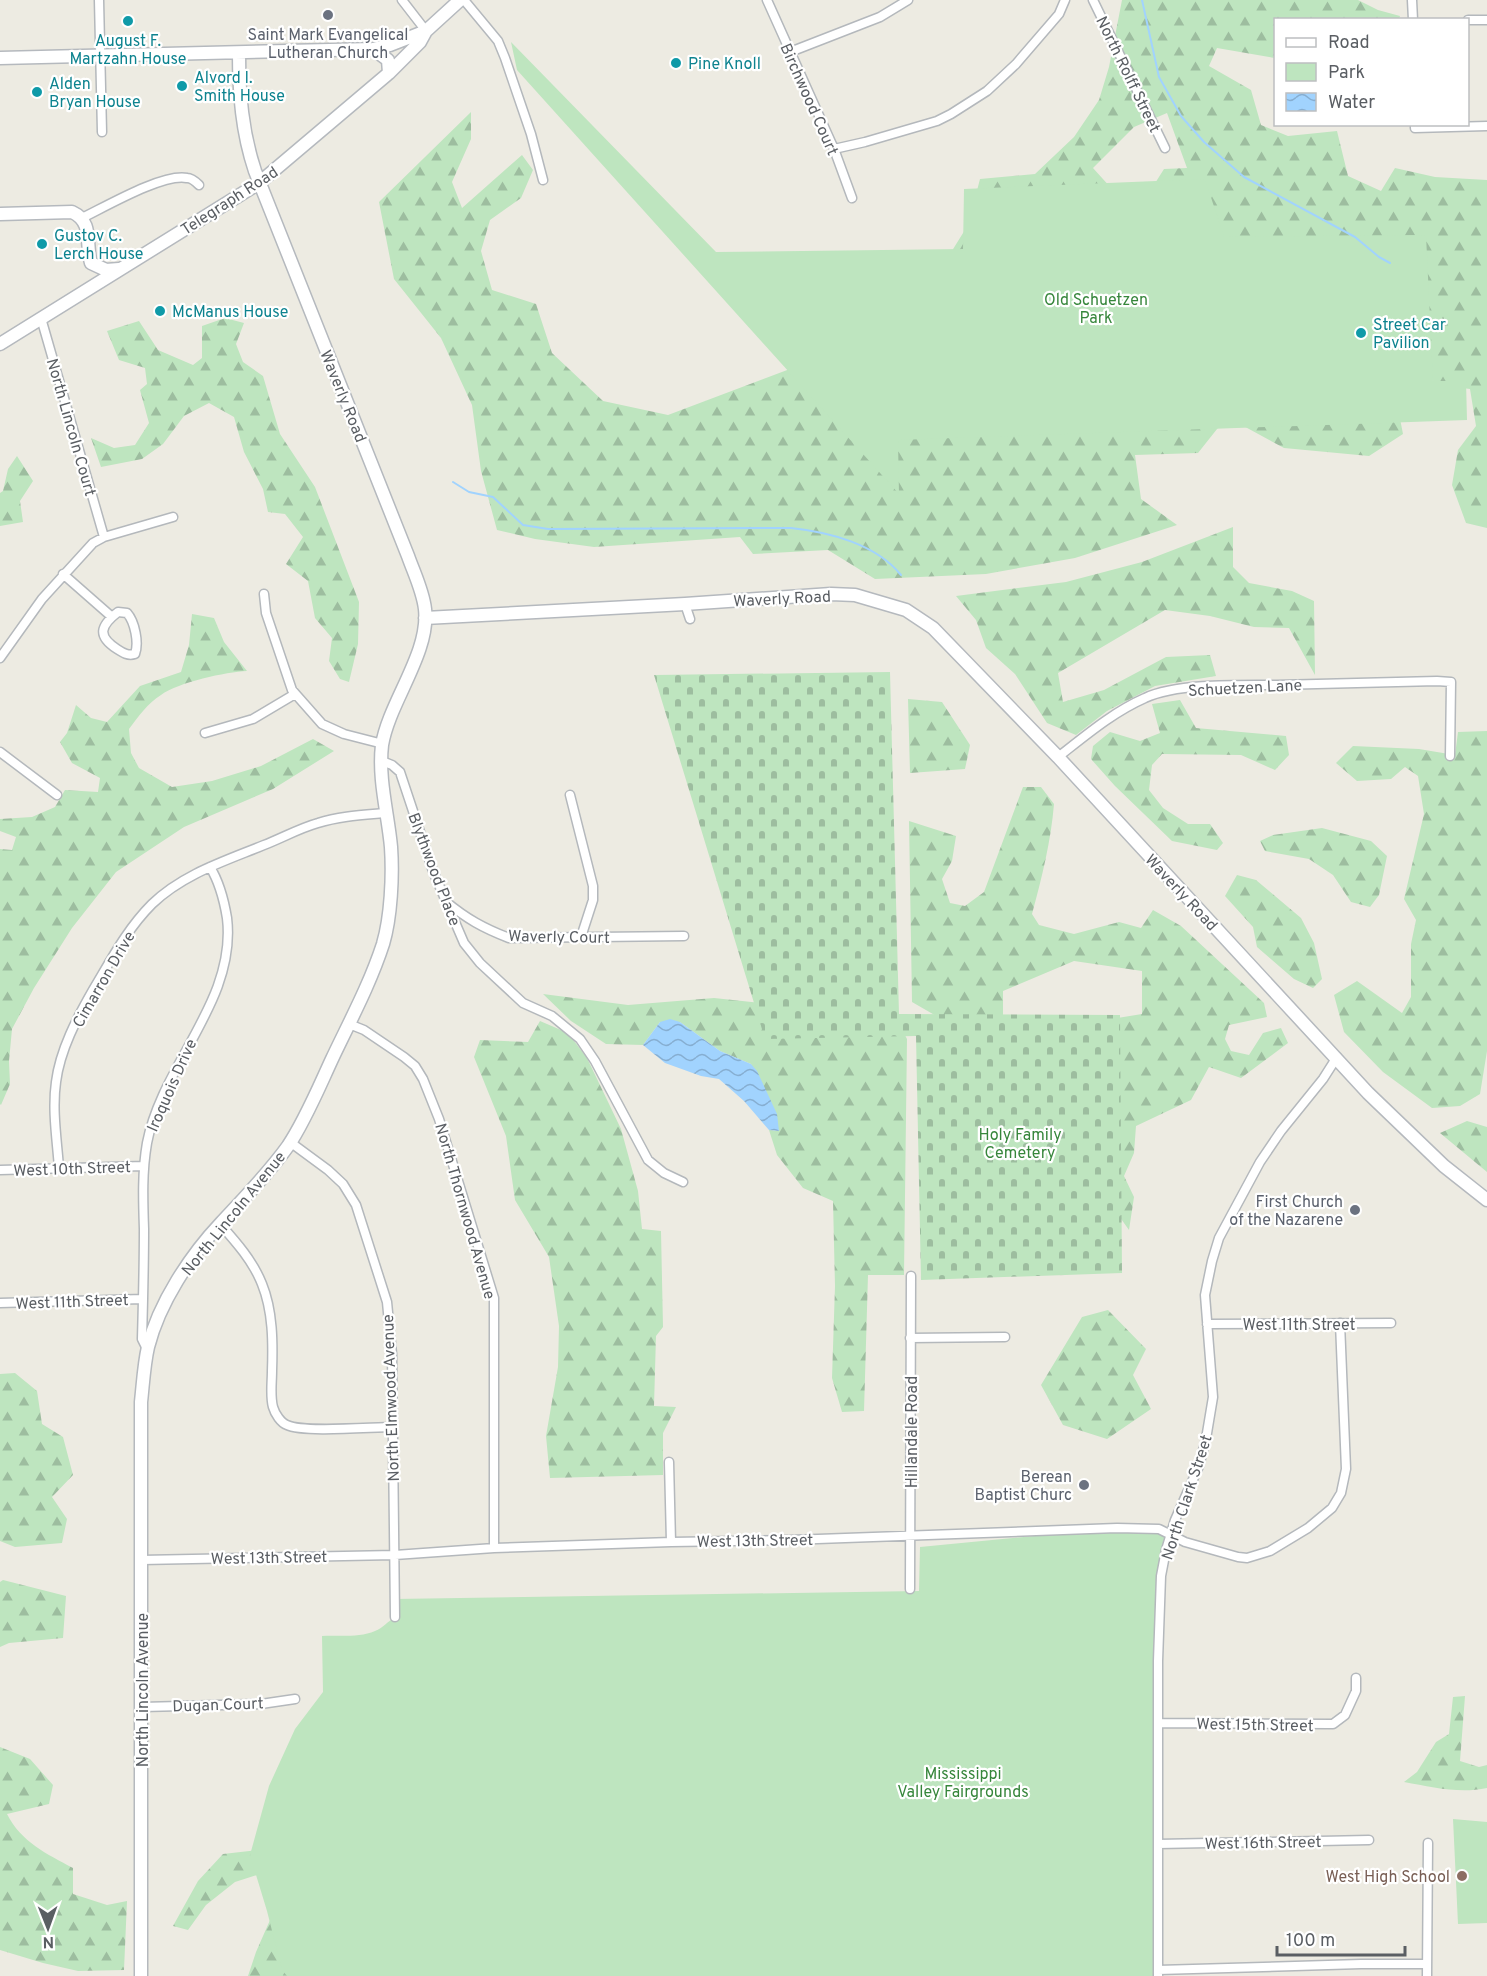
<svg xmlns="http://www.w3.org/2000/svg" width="1487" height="1976" font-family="Overpass,sans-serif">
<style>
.forest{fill:url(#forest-firs);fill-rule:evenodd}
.cemetery{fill:url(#cemetery-stones)}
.park{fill:#bee5bf}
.water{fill:url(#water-waves)}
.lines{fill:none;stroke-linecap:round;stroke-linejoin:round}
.stream{stroke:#a1d3fe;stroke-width:2}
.street-casing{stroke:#b4b8bc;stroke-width:11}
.secondary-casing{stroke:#b5b9be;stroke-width:15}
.street{stroke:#fff;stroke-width:8}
.secondary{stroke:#fff;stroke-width:12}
.worship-dot{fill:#6b7280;stroke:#fff;stroke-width:2}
.culture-dot{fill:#0f9aa8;stroke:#fff;stroke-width:2}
.education-dot{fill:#8d6e63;stroke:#fff;stroke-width:2}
.labels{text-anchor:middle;stroke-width:4.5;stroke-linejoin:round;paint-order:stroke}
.worship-label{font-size:16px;fill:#5b616d;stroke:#fff;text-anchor:end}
.culture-label{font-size:16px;fill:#0d838f;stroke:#fff;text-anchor:start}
.street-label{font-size:16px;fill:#5a5e63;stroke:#fff}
.park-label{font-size:16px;fill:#36863b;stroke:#fff}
.education-label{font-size:16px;fill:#785e54;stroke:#fff;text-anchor:end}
</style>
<defs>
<pattern id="forest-firs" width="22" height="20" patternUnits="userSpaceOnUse" patternTransform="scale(1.5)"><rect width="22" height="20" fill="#bee5bf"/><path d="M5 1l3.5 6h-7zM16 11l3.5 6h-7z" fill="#9dbd9f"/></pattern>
<pattern id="cemetery-stones" width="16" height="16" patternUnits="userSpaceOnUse" patternTransform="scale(1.5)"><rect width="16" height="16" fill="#bee5bf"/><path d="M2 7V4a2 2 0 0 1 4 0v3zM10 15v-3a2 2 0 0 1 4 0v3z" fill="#9dbd9f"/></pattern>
<pattern id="water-waves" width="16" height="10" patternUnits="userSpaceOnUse" patternTransform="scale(1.5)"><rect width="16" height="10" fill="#a1d3fe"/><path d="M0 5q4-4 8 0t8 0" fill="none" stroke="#86aed1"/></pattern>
</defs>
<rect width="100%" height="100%" fill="#edebe2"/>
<path class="forest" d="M1122,0H1358L1378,10L1400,16L1399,19L1276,20L1275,58L1217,48L1209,66L1251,90L1261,125L1288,136L1337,131L1348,176L1381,191L1395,168L1435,177L1487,180V528L1466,523L1452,485L1458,450L1476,426L1470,389L1439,385L1419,371L1393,383L1403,434L1369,456L1284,448L1238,423L1225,419L1198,453L1135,455L1141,499L1177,525L1075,558L986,574L875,579L828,550L753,554L740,537L594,547L535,539L497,530L481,471L472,405L441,338L394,279L379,202L471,112V139L452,182L462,208L522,155L533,170L521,198L490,220L481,251L492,290L536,304L552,353L603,401L668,415L827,355L950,254L968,225L980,179L1035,174L1074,137L1099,100L1109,67ZM1167,113L1187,168L1164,169L1152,188L1112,189L1093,168L1134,127Z
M225,318L244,323L236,344L243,362L263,376L280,434L315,487L359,602L358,644L349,682L340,679L329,661L332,638L315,618L308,581L286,564L303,537L285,514L268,512L263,489L244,452L234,417L209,403L184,416L163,444L142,459L101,467L91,438L114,448L135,445L149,423L140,390L147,384L145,368L119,360L107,331L139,321L158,350L193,365L202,358V326Z
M17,456L33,481L20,501L23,522L0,526V493L3,491L8,469Z
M1233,527V567L1249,583L1292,591L1314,601L1315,675L1289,628L1254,627L1210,616L1165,610L1058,673L1063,702L1104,690L1166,657L1210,655L1216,676L1155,686L1107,711L1076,735L1047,723L1015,674L986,648L976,620L956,596L1066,582L1142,562Z
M192,614L214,618L224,642L247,671C226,672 179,682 161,695C148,703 138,717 129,729L131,753L139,768L172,787L212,781L261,766L313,739L334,751L273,789L184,827L116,872L72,928L34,988L12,1029L9,1061L10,1084L1,1105L0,1104V849L12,850L16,837L0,831V819L32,817L55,807L65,790L98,792L100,778L72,763L60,742L67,733L76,705L91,718L107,722L140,686L181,672L189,645Z
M908,699L942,702L970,745L965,769L910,773Z
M1180,700L1196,728L1286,736L1289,755L1275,770L1241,755L1162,754L1152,765L1149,790L1163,808L1188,824H1210L1223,843L1217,850L1172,841L1115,786L1091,759L1093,746L1110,732L1140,741L1160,733L1152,704Z
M1487,731V1051L1480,1094L1460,1106L1432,1108L1383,1072L1344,1032L1334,995L1357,981L1402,1013L1411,997V944L1416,920L1404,899L1424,814L1418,776L1405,767L1391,779L1357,781L1336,763L1353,746L1419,749L1455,755L1458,732Z
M1023,787H1041L1054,804C1051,841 1042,877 1032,914L1039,925L1074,934L1119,922L1141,928L1153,910L1181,926L1264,1003L1267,1017L1229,1025L1225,1039L1231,1051L1249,1055L1263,1033L1281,1028L1288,1043L1241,1078L1209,1067L1191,1100L1136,1126L1134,1153L1124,1176L1134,1197L1129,1230L1114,1209L1099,1021L1142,1014V971L1074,961L1003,991V1017H938L912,1002L909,821L956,836L952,861L942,879L950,903L965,906L984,892Z
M1322,828L1371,841L1387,856L1379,895L1370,907L1351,902L1333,875L1309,859L1265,851L1260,841L1273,835Z
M1237,875L1256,880L1301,918L1314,943L1322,979L1313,988L1294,979L1257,947L1253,927L1225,896Z
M543,994L628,1005L714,998L761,1003L901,1027L907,1039L904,1275H868L864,1411L842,1412L832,1378L835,1286L833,1201L803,1188L777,1155L769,1130L779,1131L751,1064L720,1051L680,1022H660L643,1045L606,1044L571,1021Z
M540,1021L568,1033L587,1058L621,1129L638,1191L642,1229L661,1231L663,1327L656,1336L654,1406L676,1407L663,1433V1475L550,1478L546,1436L558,1367L559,1326L549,1257L515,1200L506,1136L474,1057L480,1040L528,1042Z
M1467,1121L1487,1127V1172L1440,1133Z
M1108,1310L1146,1349L1133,1375L1151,1409L1107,1439L1063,1425L1041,1385L1082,1317Z
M15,1373L37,1391L42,1424L63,1437L73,1475L52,1497L67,1519L62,1543L15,1547L0,1541V1374Z
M3,1580L66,1596L63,1638L9,1643L0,1647V1582Z
M1465,1696L1460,1761L1479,1767L1487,1765V1788C1459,1794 1432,1787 1404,1782L1417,1772L1436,1742L1449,1734L1453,1697Z
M0,1747L30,1759L53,1785L49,1804L7,1814C21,1842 47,1854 73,1868V1894L107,1905L127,1901L124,1970L78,1971L43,1963L0,1950Z
M259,1850L325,1976H248L256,1952L274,1911L263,1873L235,1882L206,1905L188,1930L173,1926L198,1881L223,1854Z"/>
<path class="cemetery" d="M890,672L899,1014L1120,1015L1122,1273L921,1280L916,1036L765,1039L654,675Z"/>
<path class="park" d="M511,42L716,252L963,249L964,189L1205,179L1224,237L1426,235L1433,381H1466L1467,420L898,440L899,494L517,70Z
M1117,1528L1159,1529L1171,1535L1161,1576L1158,1976H287L282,1970L267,1911L250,1855L269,1786L295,1729L323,1692L322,1636C338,1635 359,1638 375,1631C383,1628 387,1622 395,1617L394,1599L919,1591L920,1547Z
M1453,1819L1487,1822V1923L1458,1924Z"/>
<path class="water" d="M670,1019L680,1022L720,1051L751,1064L757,1071L777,1114L779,1131L769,1130L744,1101L719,1079L701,1076L665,1063L643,1045L660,1022Z"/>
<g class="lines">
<path class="stream" d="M1142,0L1159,77L1181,116L1204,142L1244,177L1355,237L1379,257L1390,263
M453,482L469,492L493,497L523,525L548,529L791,528C829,532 876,544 901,575"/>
<defs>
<path id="street" d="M99,0L102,132
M402,0L426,31
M464,0L498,41L505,58L531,134L543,180
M767,0L834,149L852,198
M1093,0L1165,148
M1412,0L1413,20
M1468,20H1487
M790,52L880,17L908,0
M1415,124V128L1487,126
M834,149L865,142L937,121L951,114L987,91L1016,64L1059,14L1065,0
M82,218C105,207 163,173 187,178C191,178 196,182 199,185
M41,318L104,537
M63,574L112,617
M264,594L266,613L292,690L322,724L344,734L383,744
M685,604L690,619
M118,612L127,613C135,622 139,643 135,654C128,656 123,653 117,649C97,636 100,626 118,612Z
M0,658L42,599L93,543L104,537L173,517
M205,733L253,719L295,694
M0,752L57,795
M1058,757C1085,736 1113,712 1145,698C1177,683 1241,685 1277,685C1330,684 1384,682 1437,681L1451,682L1450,756
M382,761L392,765L400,772L433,871L464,943L480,963L523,1003L552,1016L580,1039L595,1061L648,1160L664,1173L683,1182
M570,795L593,886V900L581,937
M445,901C467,919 483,928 509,938L684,936
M349,1024L364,1030L404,1057L415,1066L423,1079L439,1119L494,1298V1548
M290,1142L328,1170L343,1184L356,1205L387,1302L392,1354L395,1617
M59,1168C57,1140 52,1110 56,1082C60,1050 77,1018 93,990C111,960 127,929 152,904C183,874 225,861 264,845C282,838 300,828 318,823C340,816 363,815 386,813
M0,1170L144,1166
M220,1224C236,1242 253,1261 262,1284C273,1311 273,1343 272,1371C272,1382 270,1396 273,1407C275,1414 281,1423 287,1425C303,1433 372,1427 393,1427
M0,1303L143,1299
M1207,1324L1391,1323
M910,1338L1005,1337
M147,1349L142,1339C143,1303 144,1266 144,1229C143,1200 142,1172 147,1143C162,1064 237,1001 227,918C224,900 220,883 210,867
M669,1462L671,1542
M141,1560L395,1555L494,1548L671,1542L790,1540L1117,1528L1159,1529L1185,1542L1238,1557L1247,1558L1270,1551L1308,1528L1332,1508L1341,1493L1346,1469L1340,1323
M910,1589L911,1276
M142,1707L261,1704L295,1699
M1159,1723L1333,1724L1345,1715L1356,1691V1678
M1158,1844L1369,1840
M1158,1970L1361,1964H1426
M1158,1976V1661L1161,1576L1166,1550L1175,1520L1199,1466L1206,1439L1213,1397L1205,1295L1212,1261L1219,1238L1260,1162L1281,1131L1323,1079L1337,1057
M1427,1976L1428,1843"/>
<path id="secondary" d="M373,49L388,60L389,73
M0,58L373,49L390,45L426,31
M0,214L72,212C94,222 85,244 91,263L106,270L119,269
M0,344L259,183L389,73L420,42L426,31L460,0
M425,618L685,604L831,594L855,595L906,610L933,628L1058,757L1368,1093L1444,1166L1487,1200
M141,1976V1402C143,1384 144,1364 148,1347C159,1303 190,1256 221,1223C244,1198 268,1174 288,1146C305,1121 319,1087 332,1059C350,1021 370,984 383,944C391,917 393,876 391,847C388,814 378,779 382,745C389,702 430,653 425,609C423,591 414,573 408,556L255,171C242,132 239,94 239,53"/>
</defs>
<use href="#street" class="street-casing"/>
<use href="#secondary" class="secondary-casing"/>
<use href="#street" class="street"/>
<use href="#secondary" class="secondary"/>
</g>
<g class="worship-dot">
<circle cx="328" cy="15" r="6"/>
<circle cx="1355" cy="1210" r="6"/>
<circle cx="1084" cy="1485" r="6"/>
</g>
<g class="culture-dot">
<circle cx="128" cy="21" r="6"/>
<circle cx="676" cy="63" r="6"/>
<circle cx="182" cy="86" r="6"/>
<circle cx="37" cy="92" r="6"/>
<circle cx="42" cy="244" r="6"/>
<circle cx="160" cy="311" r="6"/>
<circle cx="1361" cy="333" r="6"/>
</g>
<circle class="education-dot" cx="1462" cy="1876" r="6"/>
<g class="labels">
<g class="worship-label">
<text x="328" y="40" text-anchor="middle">Saint Mark Evangelical<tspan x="328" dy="18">Lutheran Church</tspan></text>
<text x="1343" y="1207">First Church<tspan x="1343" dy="18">of the Nazarene</tspan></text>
<text x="1072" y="1482">Berean<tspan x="1072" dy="18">Baptist Churc</tspan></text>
</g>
<g class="culture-label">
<text x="128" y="46" text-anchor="middle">August F.<tspan x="128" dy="18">Martzahn House</tspan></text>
<text x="688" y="69">Pine Knoll</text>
<text x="194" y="83">Alvord I.<tspan x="194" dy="18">Smith House</tspan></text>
<text x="49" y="89">Alden<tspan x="49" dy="18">Bryan House</tspan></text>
<text x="54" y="241">Gustov C.<tspan x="54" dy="18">Lerch House</tspan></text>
<text x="172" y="317">McManus House</text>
<text x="1373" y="330">Street Car<tspan x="1373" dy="18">Pavilion</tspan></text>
</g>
<g class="street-label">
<text transform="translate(1129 74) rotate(64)" y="6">North Rolff Street</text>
<text transform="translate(810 99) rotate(66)" y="6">Birchwood Court</text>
<text transform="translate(229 200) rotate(-33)" y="6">Telegraph Road</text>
<text transform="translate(344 396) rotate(68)" y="6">Waverly Road</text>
<text transform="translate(72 427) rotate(74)" y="6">North Lincoln Court</text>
<text transform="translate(782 598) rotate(-3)" y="6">Waverly Road</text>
<text transform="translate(1245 687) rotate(-3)" y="6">Schuetzen Lane</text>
<text transform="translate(435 869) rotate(69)" y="6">Blythwood Place</text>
<text transform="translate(1182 892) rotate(47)" y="6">Waverly Road</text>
<text transform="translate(559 936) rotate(1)" y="6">Waverly Court</text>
<text transform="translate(103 979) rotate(-60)" y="6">Cimarron Drive</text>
<text transform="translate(171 1085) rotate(-66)" y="6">Iroquois Drive</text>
<text transform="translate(72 1168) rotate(-2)" y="6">West 10th Street</text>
<text transform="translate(466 1211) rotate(74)" y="6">North Thornwood Avenue</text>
<text transform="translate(233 1213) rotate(-51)" y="6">North Lincoln Avenue</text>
<text transform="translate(72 1301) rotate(-2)" y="6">West 11th Street</text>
<text x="1299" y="1330">West 11th Street</text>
<text transform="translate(390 1398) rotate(-92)" y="6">North Elmwood Avenue</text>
<text transform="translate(911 1432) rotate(-90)" y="6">Hillandale Road</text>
<text transform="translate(1186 1497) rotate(-72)" y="6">North Clark Street</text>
<text transform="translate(755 1540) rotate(-1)" y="6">West 13th Street</text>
<text transform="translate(269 1557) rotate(-1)" y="6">West 13th Street</text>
<text transform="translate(142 1690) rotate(-90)" y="6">North Lincoln Avenue</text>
<text transform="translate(218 1704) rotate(-2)" y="6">Dugan Court</text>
<text transform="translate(1255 1724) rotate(1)" y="6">West 15th Street</text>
<text transform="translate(1263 1842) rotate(-1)" y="6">West 16th Street</text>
</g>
<g class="park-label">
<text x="1096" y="305">Old Schuetzen<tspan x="1096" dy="18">Park</tspan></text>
<text x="1020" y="1140">Holy Family<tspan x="1020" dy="18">Cemetery</tspan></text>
<text x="963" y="1779">Mississippi<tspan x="963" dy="18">Valley Fairgrounds</tspan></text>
</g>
<g class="education-label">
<text x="1450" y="1882">West High School</text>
</g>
</g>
<rect x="1274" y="18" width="195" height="108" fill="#ffffff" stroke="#bdbfc1" stroke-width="1.5"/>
<rect x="1286" y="38" width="30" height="9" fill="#ffffff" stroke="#bdbfc1" stroke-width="1.5"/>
<text x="1328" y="48" font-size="18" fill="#5a5e63">Road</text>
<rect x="1286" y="63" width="30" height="18" fill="#bee5bf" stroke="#bdbfc1" stroke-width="1.5"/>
<text x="1328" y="78" font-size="18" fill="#5a5e63">Park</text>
<rect x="1286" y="93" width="30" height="18" fill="url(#water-waves)" stroke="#bdbfc1" stroke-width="1.5"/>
<text x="1328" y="108" font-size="18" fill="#5a5e63">Water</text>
<g transform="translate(48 1928) rotate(179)" stroke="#ffffff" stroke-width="4.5" paint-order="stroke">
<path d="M0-4.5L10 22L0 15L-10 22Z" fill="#5a5e63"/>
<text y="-9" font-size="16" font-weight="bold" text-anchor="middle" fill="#5a5e63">N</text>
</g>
<path d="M1277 1946v9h128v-9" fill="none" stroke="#5a5e63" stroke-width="3"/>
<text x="1286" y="1946" font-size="18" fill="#5a5e63" stroke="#ffffff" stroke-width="4.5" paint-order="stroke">100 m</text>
</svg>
